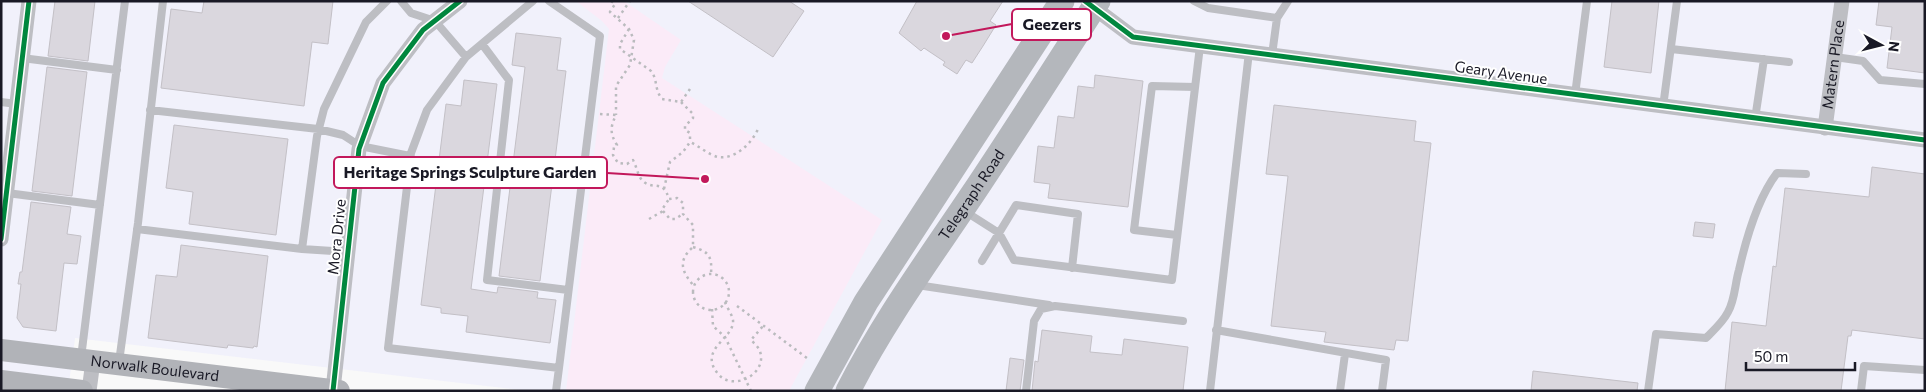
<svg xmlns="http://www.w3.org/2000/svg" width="1926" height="392" font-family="Commissioner,sans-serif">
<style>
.built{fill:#f1f1fb}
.green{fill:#fbebf8}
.building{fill:#dad7de;stroke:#c3c0c6}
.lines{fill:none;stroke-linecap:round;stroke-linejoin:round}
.path{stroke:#babbbe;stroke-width:2.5;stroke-dasharray:2.5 4;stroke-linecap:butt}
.lane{stroke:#bdbec3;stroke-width:8}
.street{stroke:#bdbec3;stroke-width:15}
.secondary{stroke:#b1b3b8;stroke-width:22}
.primary{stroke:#b4b7bc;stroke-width:25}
.cycleway-casing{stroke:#fff;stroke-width:8}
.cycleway{stroke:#00873e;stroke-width:5}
.labels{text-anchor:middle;stroke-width:4;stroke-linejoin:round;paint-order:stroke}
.street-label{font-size:15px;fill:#191925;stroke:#fff}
.leader{fill:none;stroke:#c2185b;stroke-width:2}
.callout-dot{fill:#c2185b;stroke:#fff;stroke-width:2}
.callout{fill:#fff;stroke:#c2185b;stroke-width:2}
.callout-label{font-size:16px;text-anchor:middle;font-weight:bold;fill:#191925}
</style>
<rect width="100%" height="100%" fill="#f9f9f9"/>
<path class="built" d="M1,1H1925V391H529L75,338L68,391H1Z"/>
<path class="green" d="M576,1H624L681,40L665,67L662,78L882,220L789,391H566L609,29L602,21Z"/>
<path class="building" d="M55,1H95L88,61L48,56Z
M204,1H333L328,44L312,42L304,106L161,88L171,9L202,13Z
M688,1H789L804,11L773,57Z
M917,1H1003L990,21L996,25L983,46L972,63L966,60L957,74L943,65L945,62L924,48L921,51L899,33Z
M1612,1H1659L1651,73L1604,67Z
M1879,1H1925V73L1887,68L1892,27L1876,25Z
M516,33L561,38L557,70L566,71L540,281L499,276L525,67L512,65Z
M47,67L87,72L72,196L32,191Z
M1095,75L1143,81L1128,207L1048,198L1050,184L1034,182L1038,146L1054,148L1058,116L1074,118L1078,86L1094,88Z
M464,80L497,84L471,289L497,293L498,287L538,292L537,298L556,300L550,343L466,332L468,316L441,313V308L421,305L446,104L461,106Z
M1274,105L1416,121L1414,141L1431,143L1408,341L1396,340L1394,350L1324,342L1326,332L1271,326L1288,176L1266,174Z
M174,125L288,139L276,235L189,224L193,192L166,188Z
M1872,167L1925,174V339L1852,330L1851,336H1848L1841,391H1725L1732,322L1766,326L1773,266L1776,267L1785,188L1869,197Z
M31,202L71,207L67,234L81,236L77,264L64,263L56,331L23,327L17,318L21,284H18L20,272H22Z
M1695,222L1715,224L1713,238L1693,236Z
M181,245L268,256L257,347L254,346L253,348L228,345L227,348L148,338L156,275L177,277Z
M1042,330L1092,336L1090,352L1122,355L1124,339L1188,347L1183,391H1032L1035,361L1038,362Z
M1010,358L1024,360L1020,391H1006Z
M1533,371L1638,383L1637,391H1531Z"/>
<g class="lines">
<path class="path" d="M611,1L615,4L610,12L629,29L634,40L630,65L616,86V115
M618,18L630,1
M629,29L620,44V49L651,71C658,80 654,89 662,99L681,102L692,86
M681,102L693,114V118L685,126V130L690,133V142
M600,114L616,115C610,127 610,134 617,145L614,147L613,155L618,163L627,164L633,160C637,167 638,178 644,182C654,190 663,179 669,199L677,198L683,203V214L693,225V247C677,261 682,272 694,286
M664,189L670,162L683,152L690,142C699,146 709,155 718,157C735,160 752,143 758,129
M663,211L670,219H675L683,214
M649,219L663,211V208L669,199
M693,247C710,252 712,257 711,274
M693 292a18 18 0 1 1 36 0a18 18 0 1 1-36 0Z
M725,302C727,308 732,314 733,320C735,339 696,349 719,375C735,392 770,372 759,349C757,346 754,343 751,340L763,326
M737,306L807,358
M712,309L713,326L725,337L751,391"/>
<path class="lane" d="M401,1L411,13L435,21L466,57
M533,1L466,57L427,110L411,153L388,348L559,368L600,36L549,1
M1194,1L1208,8L1277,18
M482,44L509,80L487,280L568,290
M1671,49L1789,62
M1272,55L1277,18L1288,1
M1835,57L1863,61L1880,80L1925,84
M22,58L117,70
M1575,95L1587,1
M1,102L17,104
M1663,107L1677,1
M150,110L318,129L343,135L360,146L410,156
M1755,119L1764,59
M7,193L100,205
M966,212L999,233L1014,260L1172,280L1200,46
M137,229L302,249L317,136L324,109L366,22L387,1
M1177,235L1134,230L1152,86L1195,87
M302,249L348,252
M982,261L1016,205L1078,214L1072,268
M917,285L1049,305
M1216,330L1386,360L1382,391
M81,358L125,1
M119,362L138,223L163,1
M556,391L559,368
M1026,391L1034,321L1041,309L1055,306L1183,321
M1210,391L1249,52
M1340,391L1345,354
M1648,391L1656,334L1706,338C1714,330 1723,322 1728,312C1735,300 1735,283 1739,270C1746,239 1758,198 1777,173L1806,174
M1861,391L1864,366L1925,370"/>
<g class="street">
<path d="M1089,4L1133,37L1925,140"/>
<path id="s1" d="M1825,128L1842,1"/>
<path d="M1,239L29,1"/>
<path d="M333,390L359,149L383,83L423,30L460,1"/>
<path d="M89,391L93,361"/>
</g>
<g class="secondary">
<path id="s2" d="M1,350L339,391"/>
<path d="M1,381L82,391"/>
</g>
<g class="primary">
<path d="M817,391L866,302L1062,1"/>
<path id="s3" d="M848,391C883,322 929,259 972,195C1015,131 1056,66 1098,1"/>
</g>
<defs>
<path id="cycleway" d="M1085,1L1133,37L1925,140
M1,239L29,1
M333,391L359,149L383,83L423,30L460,1"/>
</defs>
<use href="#cycleway" class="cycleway-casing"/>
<use href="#cycleway" class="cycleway"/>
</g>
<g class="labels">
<g class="street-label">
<text dy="5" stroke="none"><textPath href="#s1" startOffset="64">Matern Place</textPath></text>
<text transform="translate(1501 73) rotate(8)" y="5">Geary Avenue</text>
<text dy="5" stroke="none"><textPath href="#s3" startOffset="232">Telegraph Road</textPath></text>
<text transform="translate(337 237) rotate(-84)" y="5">Mora Drive</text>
<text dy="5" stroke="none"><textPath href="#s2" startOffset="155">Norwalk Boulevard</textPath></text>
</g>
</g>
<path class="leader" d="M946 36L1012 24M705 179L607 173"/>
<g class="callout-dot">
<circle cx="946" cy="36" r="5"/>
<circle cx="705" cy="179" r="5"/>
</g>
<g class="callout">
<rect x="1012" y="9" width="79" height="31" rx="5"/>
<rect x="334" y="157" width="273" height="31" rx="5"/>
</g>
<g class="callout-label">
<text x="1052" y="30">Geezers</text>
<text x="470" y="178">Heritage Springs Sculpture Garden</text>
</g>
<rect width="1926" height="392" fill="none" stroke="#191925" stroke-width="5"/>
<g transform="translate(1881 45) rotate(97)" stroke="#ffffff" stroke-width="4" paint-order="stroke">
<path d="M0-4L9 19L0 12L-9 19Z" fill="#191925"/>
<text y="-8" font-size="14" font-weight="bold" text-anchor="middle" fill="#191925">N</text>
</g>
<path d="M1746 362v8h109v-8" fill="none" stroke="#191925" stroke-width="2.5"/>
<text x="1754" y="362" font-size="15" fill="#191925" stroke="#ffffff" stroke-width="4" paint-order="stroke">50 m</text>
</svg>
